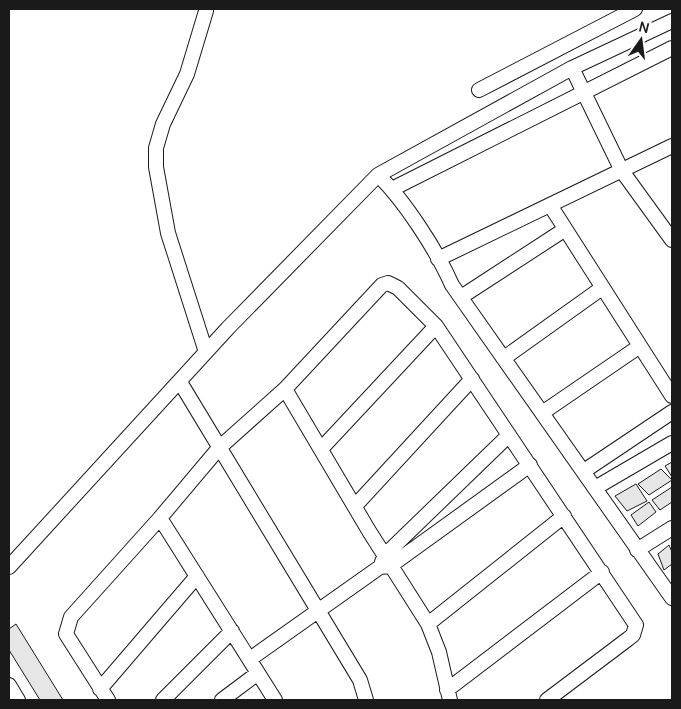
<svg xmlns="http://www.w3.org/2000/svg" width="681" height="709" font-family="Manrope,sans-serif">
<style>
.building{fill:#e6e6e6;stroke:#1a1a1a}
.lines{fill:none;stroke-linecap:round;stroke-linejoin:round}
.street-casing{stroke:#1a1a1a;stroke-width:16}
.street{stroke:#fff;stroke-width:14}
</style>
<rect width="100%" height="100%" fill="#fff"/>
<path class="building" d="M672,462V477L665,466Z
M661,469L672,480L649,495L638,484Z
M636,484L647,501L627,511L615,496Z
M672,487V502L660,510L652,500Z
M649,502L656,512L638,526L631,515Z
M669,545L672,552V564L664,570L658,554Z
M16,624L63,700H40L9,650V629Z"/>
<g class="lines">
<defs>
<path id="street" d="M572,68L622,171L672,240
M479,90L635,9
M378,175C405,201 437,251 452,285L672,598
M392,189L672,48
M550,205L672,396
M438,259L672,146
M461,297L564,230
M206,352L168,233L156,167V148L163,124L187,74L206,11
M504,358L602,288
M180,382L360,680L366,700
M285,389L369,531L428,624L439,652L450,700
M542,413L640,346
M321,449L436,326
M584,471L672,412
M595,488L672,443
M355,506L472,379
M160,518L275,700
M637,550L672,528
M382,562L385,555L508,436
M9,567L228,328L378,175L572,68L672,21
M428,624L564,516
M250,659L380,567L390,566L530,465
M9,685L18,700
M100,689L197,576
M447,690L602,572
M108,700L66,634L71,617L160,518L219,448L285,389L382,285L388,283L398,288L436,326L636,625L633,635L628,639L547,700
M163,700L232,631
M222,700L258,673"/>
</defs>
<use href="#street" class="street-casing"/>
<use href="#street" class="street"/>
</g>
<rect width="681" height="709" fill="none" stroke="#1a1a1a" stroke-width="20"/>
<g transform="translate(641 40) rotate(14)" stroke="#ffffff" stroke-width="4" paint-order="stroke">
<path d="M0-4L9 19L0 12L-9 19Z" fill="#1a1a1a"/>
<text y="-8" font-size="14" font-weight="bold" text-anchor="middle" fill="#1a1a1a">N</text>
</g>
</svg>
